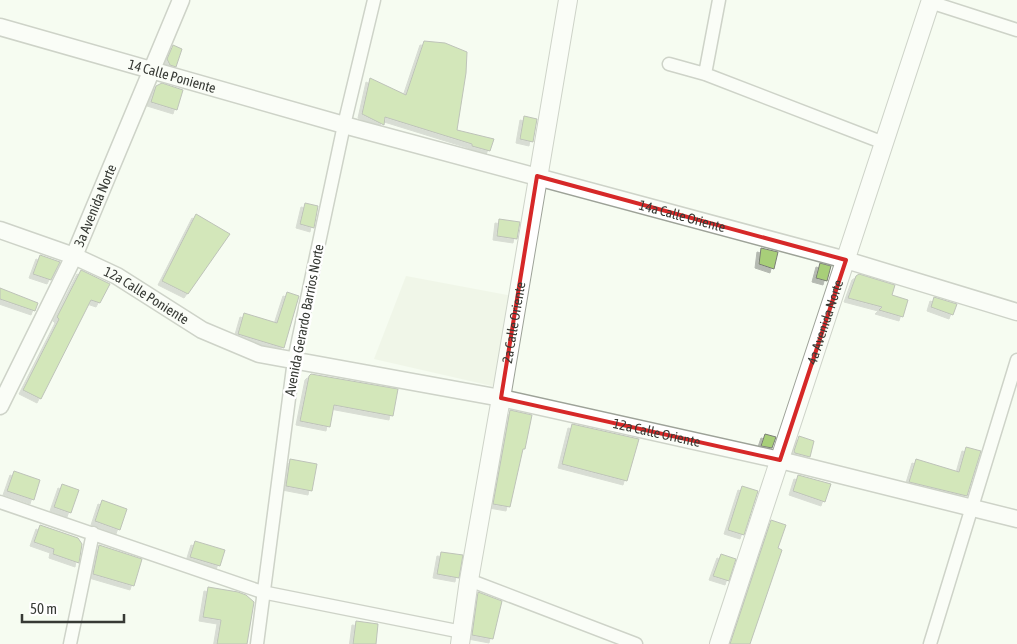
<svg xmlns="http://www.w3.org/2000/svg" width="1017" height="644" font-family="'Asap Condensed',sans-serif">
<style>
.built{fill:#e8f0de}
.building{fill:#a8cf79;stroke:#7a7e75;filter:url(#shadow)}
.lines{fill:none;stroke-linecap:round;stroke-linejoin:round}
.minor-casing{stroke:#9da298;stroke-width:15}
.tertiary-casing{stroke:#9da298;stroke-width:19}
.secondary-casing{stroke:#9da298;stroke-width:20}
.minor{stroke:#fff;stroke-width:12}
.tertiary{stroke:#fff;stroke-width:16}
.secondary{stroke:#fff;stroke-width:18}
.marked{fill:none;stroke:#d62828;stroke-width:4;stroke-linejoin:round}
.labels{text-anchor:middle;stroke-width:5;stroke-linejoin:round;paint-order:stroke}
.street-label{font-size:14px;fill:#373a35;stroke:#fff}
</style>
<defs>
<filter id="shadow"><feDropShadow dx="-4" dy="4" stdDeviation="0" flood-color="#0004"/></filter>
</defs>
<rect width="100%" height="100%" fill="#f6fcf1"/>
<path class="built" d="M406,276L512,296L499,384L492,386L374,359Z"/>
<path class="building" d="M424,41L445,43L467,52L466,73L457,130L494,139L490,151L472,146V144L385,117L384,125L362,114L370,78L406,95Z
M173,45L182,49L176,67L170,65L167,59Z
M162,83L183,90L177,110L151,102L156,86Z
M524,116L537,119L533,142L520,139Z
M305,203L318,206L314,228L300,224Z
M196,214L230,234L188,294L162,281Z
M499,219L520,222L517,239L497,236Z
M761,248L778,252L774,269L759,264Z
M40,255L60,262L51,280L33,274Z
M820,263L831,266L827,281L816,278Z
M81,270L110,284L100,303L91,300L41,399L23,390L59,319L57,317Z
M859,274L895,285L892,295L908,300L903,317L879,310L882,307L848,298L856,276Z
M0,288L38,303L35,311L0,299Z
M287,292L299,296L284,348L238,334L244,313L277,323Z
M934,297L957,304L953,315L931,307Z
M311,374L398,389L393,416L334,405L330,427L300,421L309,376Z
M510,410L532,415L525,449H523L510,507L493,504Z
M572,424L639,439L627,481L562,464Z
M765,434L776,437L772,448L761,446Z
M799,436L814,441L810,457L795,453L794,451Z
M966,447L981,451L967,496L909,482L916,459L959,472Z
M290,459L317,464L312,491L286,486Z
M14,471L40,480L34,500L7,491Z
M798,475L831,484L825,502L793,491Z
M62,484L79,490L71,513L54,507Z
M742,486L758,491L744,535L728,530Z
M102,500L127,509L120,530L95,521Z
M771,520L786,525L778,548L782,550L750,644H730Z
M40,525L78,538L82,544L79,563L53,554L54,549L34,542Z
M195,541L225,550L220,566L190,557Z
M99,545L142,559L134,586L93,574Z
M441,552L463,555L459,578L437,574Z
M721,554L736,559L729,581L713,576Z
M208,587L238,592L246,595L254,602L247,644H217L221,620L203,617Z
M478,592L502,601L493,639L472,635Z
M356,621L378,624L376,644H353Z"/>
<g class="lines">
<defs>
<path id="minor" d="M930,2L1017,30
M669,64L705,74L884,143
M705,74L719,0
M0,502L262,592L462,632
M469,580L636,644
M70,644L93,533
M257,644L294,360L344,125L374,0
M930,644L1017,360"/>
<g id="tertiary">
<path id="s1" d="M0,27L344,125L846,260L1017,312"/>
<path id="s2" d="M0,230L74,256L117,276L202,330L259,354L501,398L780,460L1017,519"/>
<path id="s3" d="M0,406L74,256L181,0"/>
</g>
<g id="secondary">
<path id="s4" d="M460,644L469,580L501,398L568,0"/>
<path id="s5" d="M719,644L931,0"/>
</g>
</defs>
<use href="#minor" class="minor-casing"/>
<use href="#tertiary" class="tertiary-casing"/>
<use href="#secondary" class="secondary-casing"/>
<use href="#minor" class="minor"/>
<use href="#tertiary" class="tertiary"/>
<use href="#secondary" class="secondary"/>
</g>
<path d="M0 0H1017V644H0ZM537,176L846,260L780,460L501,398Z" fill="#f6fcf1" fill-opacity=".55" fill-rule="evenodd"/>
<path class="marked" d="M537,176L846,260L780,460L501,398Z"/>
<g class="labels">
<g class="street-label">
<text dy="5" stroke="none"><textPath href="#s1" startOffset="179">14 Calle Poniente</textPath></text>
<text dy="5" stroke="none"><textPath href="#s3" startOffset="222">3a Avenida Norte</textPath></text>
<text dy="5" stroke="none"><textPath href="#s1" startOffset="708">14a Calle Oriente</textPath></text>
<text dy="5" stroke="none"><textPath href="#s2" startOffset="161">12a Calle Poniente</textPath></text>
<text transform="translate(304 320) rotate(-79)" y="5">Avenida Gerardo Barrios Norte</text>
<text dy="5" stroke="none"><textPath href="#s4" startOffset="326">2a Calle Oriente</textPath></text>
<text dy="5" stroke="none"><textPath href="#s5" startOffset="339">4a Avenida Norte</textPath></text>
<text dy="5" stroke="none"><textPath href="#s2" startOffset="694">12a Calle Oriente</textPath></text>
</g>
</g>
<path d="M22 614v8h102v-8" fill="none" stroke="#373a35" stroke-width="2.5"/>
<text x="30" y="614" font-size="15" fill="#373a35" stroke="#ffffff" stroke-width="4" paint-order="stroke">50 m</text>
</svg>
